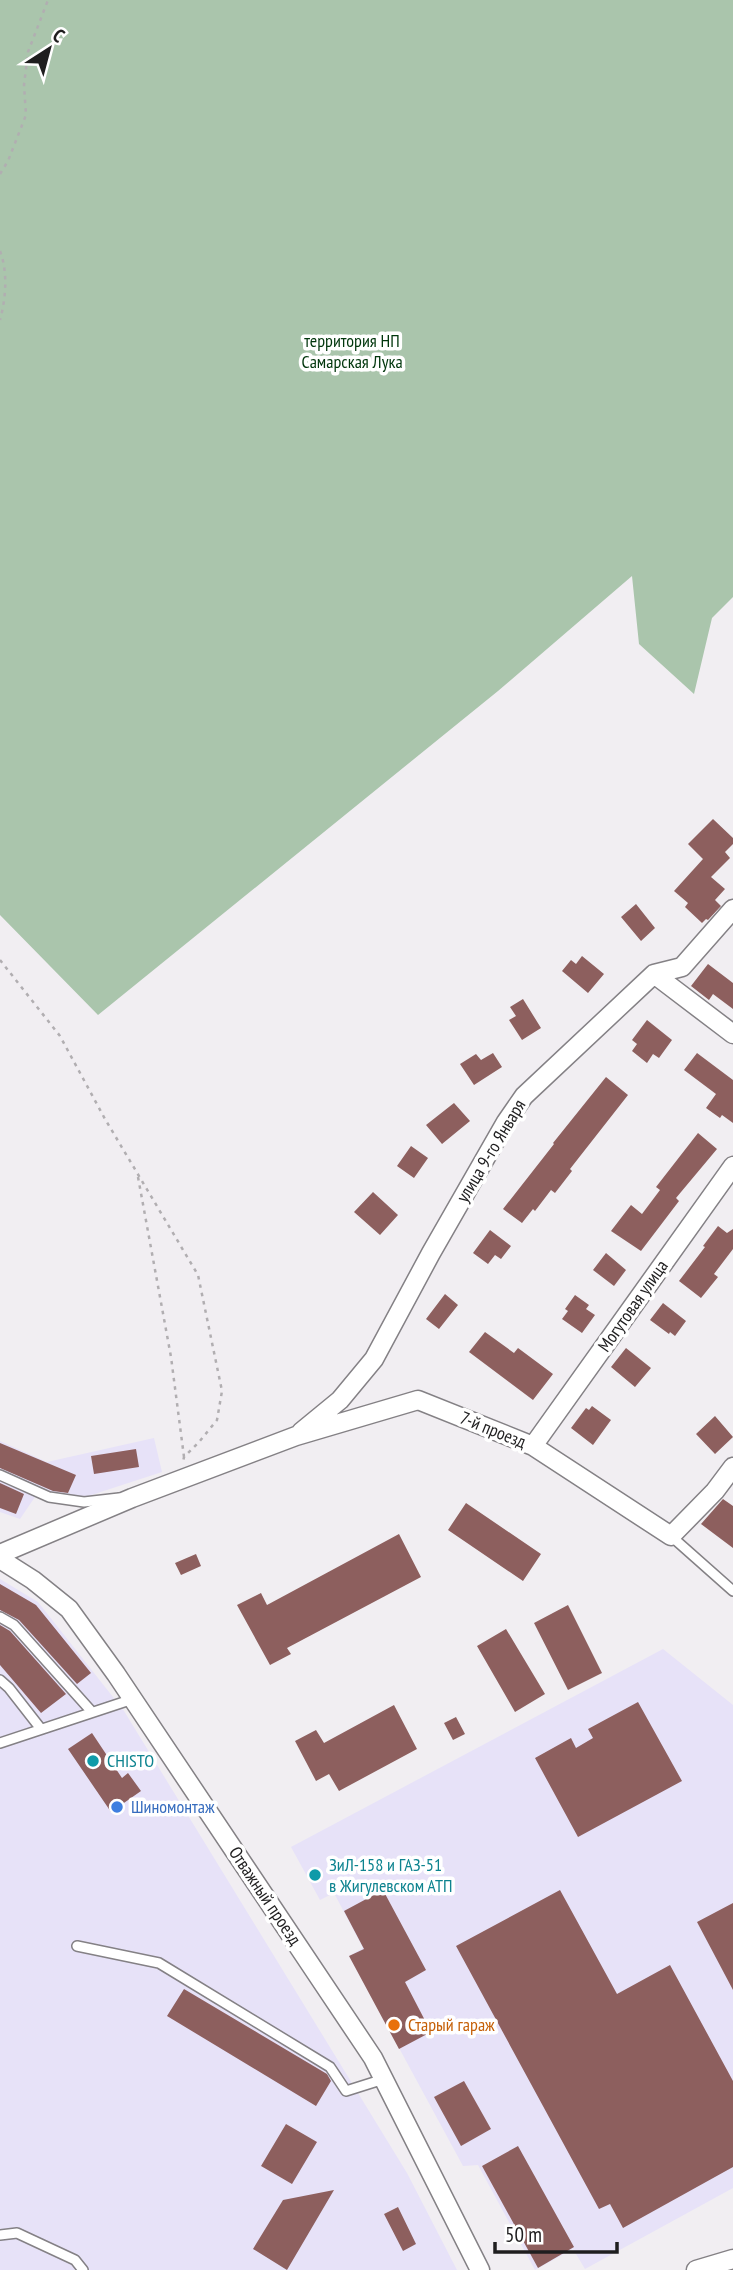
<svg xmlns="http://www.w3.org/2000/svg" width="733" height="2270" font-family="'PT Sans Narrow',sans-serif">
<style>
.industrial{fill:#e7e2f8}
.green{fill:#aac5ac}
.building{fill:#8d5f5e}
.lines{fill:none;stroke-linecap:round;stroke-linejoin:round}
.service-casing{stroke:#848185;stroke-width:12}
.minor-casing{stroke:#848185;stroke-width:21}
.path{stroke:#b1aeb1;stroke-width:2.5;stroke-dasharray:3.5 5;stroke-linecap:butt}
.service{stroke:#fff;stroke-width:9}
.minor{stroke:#fff;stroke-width:18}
.culture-dot{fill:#0f9aa8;stroke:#fff;stroke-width:2.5}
.shop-dot{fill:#3f7fe0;stroke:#fff;stroke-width:2.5}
.food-dot{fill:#e8710a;stroke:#fff;stroke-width:2.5}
.labels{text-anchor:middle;stroke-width:7;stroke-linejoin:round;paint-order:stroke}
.park-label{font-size:18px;fill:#00360c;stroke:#fff}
.street-label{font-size:18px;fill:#1f1e1f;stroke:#fff}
.culture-label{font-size:18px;fill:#0d838f;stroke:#fff;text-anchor:start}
.shop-label{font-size:18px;fill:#366cbe;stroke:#fff;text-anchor:start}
.food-label{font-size:18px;fill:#c56008;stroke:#fff;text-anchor:start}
</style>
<rect width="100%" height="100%" fill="#f1eef2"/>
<path class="industrial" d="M154,1438L162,1472L70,1502L37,1494L20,1519L0,1512V1441L47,1462Z
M0,1579L38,1602L124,1711L407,2173L457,2270H0Z
M663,1649L733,1705V2188L585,2269L573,2249L535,2270L478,2165L463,2166L373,2000L349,1956L363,1948L334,1893L320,1900L291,1847Z"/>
<path class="green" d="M0,0H733V597L712,618L694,694L639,644L632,576L498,691L98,1015L0,915Z"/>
<path class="building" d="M713,819L733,838V844L725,852L730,858L711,877L725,889L715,900L721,906L708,920L706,919L702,923L685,907L688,903L674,891L703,859L688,844Z
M636,904L655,928L641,941L621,917Z
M582,956L604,974L588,993L562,971L571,960L576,964Z
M708,964L733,983V1009L713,994L709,1000L691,986Z
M523,999L541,1028L522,1040L509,1020L516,1016L510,1007Z
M647,1020L672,1040L659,1058L653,1054L647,1063L632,1051L637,1044L632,1040Z
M493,1053L502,1067L474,1085L460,1064L476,1054L481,1060Z
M697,1053L733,1080V1123L722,1115L720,1118L706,1108L716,1094L684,1070Z
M606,1077L628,1095L570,1169L572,1171L555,1193L551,1190L535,1211L533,1209L522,1223L503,1209L554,1144L553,1143Z
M454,1103L470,1121L442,1144L426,1125Z
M698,1133L717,1149L676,1198L679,1201L641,1251L611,1231L631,1205L642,1214L660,1190L656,1187Z
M411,1146L428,1158L414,1178L397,1166Z
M373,1192L398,1215L380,1235L354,1212Z
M718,1226L727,1233L733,1229V1249L714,1274L718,1277L701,1298L679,1281L705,1247L703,1246Z
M490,1230L511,1246L501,1259L495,1255L488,1264L473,1253Z
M606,1253L626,1270L614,1286L593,1270Z
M445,1294L458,1305L439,1329L426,1319Z
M575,1295L589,1305L586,1309L595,1315L582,1333L562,1319L568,1311L565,1309Z
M663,1303L686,1321L675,1336L670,1332L669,1334L650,1320Z
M485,1332L514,1353L518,1348L553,1374L533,1400L469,1352Z
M626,1348L651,1368L635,1387L611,1367Z
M592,1406L611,1420L593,1445L571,1428L586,1408L589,1410Z
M715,1416L733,1437L715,1454L696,1434Z
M0,1443L76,1475L68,1493L53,1491L0,1468Z
M136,1449L139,1467L94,1474L91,1456Z
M0,1483L24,1494L16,1514L0,1508Z
M723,1499L733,1506V1548L701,1524Z
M466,1503L541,1554L523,1581L448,1530Z
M399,1534L421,1577L287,1648L291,1654L270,1665L237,1605L261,1593L267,1605Z
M196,1554L201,1566L181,1575L175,1563Z
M0,1584L36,1605L91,1673L77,1684L19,1620L0,1610Z
M568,1605L602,1673L568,1690L534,1623Z
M0,1625L10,1631L66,1694L41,1713L0,1665Z
M506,1629L545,1694L515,1712L477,1646Z
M638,1702L682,1781L578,1837L535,1758L571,1738L576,1748L593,1738L588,1729Z
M394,1705L417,1749L339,1791L329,1774L316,1781L295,1741L316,1730L324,1743Z
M456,1717L465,1734L453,1740L444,1723Z
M92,1733L122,1778L128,1773L141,1791L111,1812L68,1749Z
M383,1890L426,1970L405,1982L431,2032L399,2049L349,1956L364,1949L344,1911Z
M560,1890L617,1994L670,1965L733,2081V2167L623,2228L610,2204L599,2209L456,1946Z
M733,1903V1990L697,1922Z
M184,1989L327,2074L331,2081L316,2106L167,2016Z
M464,2081L491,2129L461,2146L434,2097Z
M286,2124L317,2142L292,2184L261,2166Z
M518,2146L574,2247L538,2268L482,2166Z
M334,2190L287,2270L253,2249L283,2200Z
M398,2207L416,2244L403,2251L384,2214Z"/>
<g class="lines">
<defs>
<path id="service" d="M0,1475L49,1497L84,1502L119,1498
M671,1536L733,1591
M0,1617L14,1625L92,1712
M0,1680L9,1688L41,1729
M0,1743L133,1699
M77,1946L159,1963L330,2067L346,2091L384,2079
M0,2235L17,2233L75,2260L83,2270"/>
<path id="minor" d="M654,974L733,1034
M301,1432L340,1400L374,1359L431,1253L506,1122L524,1096L654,974L682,967L733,909
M533,1446L733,1166
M0,1554L132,1498L296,1436L418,1400L533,1446L671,1536L715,1491L733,1467
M0,1559L33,1580L69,1609L116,1674L373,2058L480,2270
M696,2270L733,2259"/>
</defs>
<use href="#service" class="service-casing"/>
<use href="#minor" class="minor-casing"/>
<path class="path" d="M0,174L8,161L26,115L24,85L28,52L48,0
M0,251C8,272 6,298 0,320
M0,960L60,1036L105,1119L198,1275L222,1391L217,1420L199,1442L184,1457L183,1462
M138,1177L171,1357L184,1457"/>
<use href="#service" class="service"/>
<use href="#minor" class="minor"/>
</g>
<g class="culture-dot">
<circle cx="93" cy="1761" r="7"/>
<circle cx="315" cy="1875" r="7"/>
</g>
<circle class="shop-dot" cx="117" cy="1807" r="7"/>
<circle class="food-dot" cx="394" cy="2025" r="7"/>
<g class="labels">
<g class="park-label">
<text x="352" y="347">территория НП<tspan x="352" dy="21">Самарская Лука</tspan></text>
</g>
<g class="street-label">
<text transform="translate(491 1151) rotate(-59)" y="6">улица 9-го Января</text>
<text transform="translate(633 1306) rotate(-55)" y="6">Могутовая улица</text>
<text transform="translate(493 1430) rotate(22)" y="6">7-й проезд</text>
<text transform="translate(265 1896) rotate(56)" y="6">Отважный проезд</text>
</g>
<g class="culture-label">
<text x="107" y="1767">CHISTO</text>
<text x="329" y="1871">ЗиЛ-158 и ГАЗ-51<tspan x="329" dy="21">в Жигулевском АТП</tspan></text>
</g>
<g class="shop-label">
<text x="131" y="1813">Шиномонтаж</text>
</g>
<g class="food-label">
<text x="408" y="2031">Старый гараж</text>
</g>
</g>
<g transform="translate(49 49) rotate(36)" stroke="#ffffff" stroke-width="5" paint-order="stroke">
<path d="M0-5L12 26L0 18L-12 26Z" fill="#1f1e1f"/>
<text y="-10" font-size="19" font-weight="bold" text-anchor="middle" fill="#1f1e1f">С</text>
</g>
<path d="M495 2242v10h122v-10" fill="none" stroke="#1f1e1f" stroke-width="3.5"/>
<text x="505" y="2242" font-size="21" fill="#1f1e1f" stroke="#ffffff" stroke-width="5" paint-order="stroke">50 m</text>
</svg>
